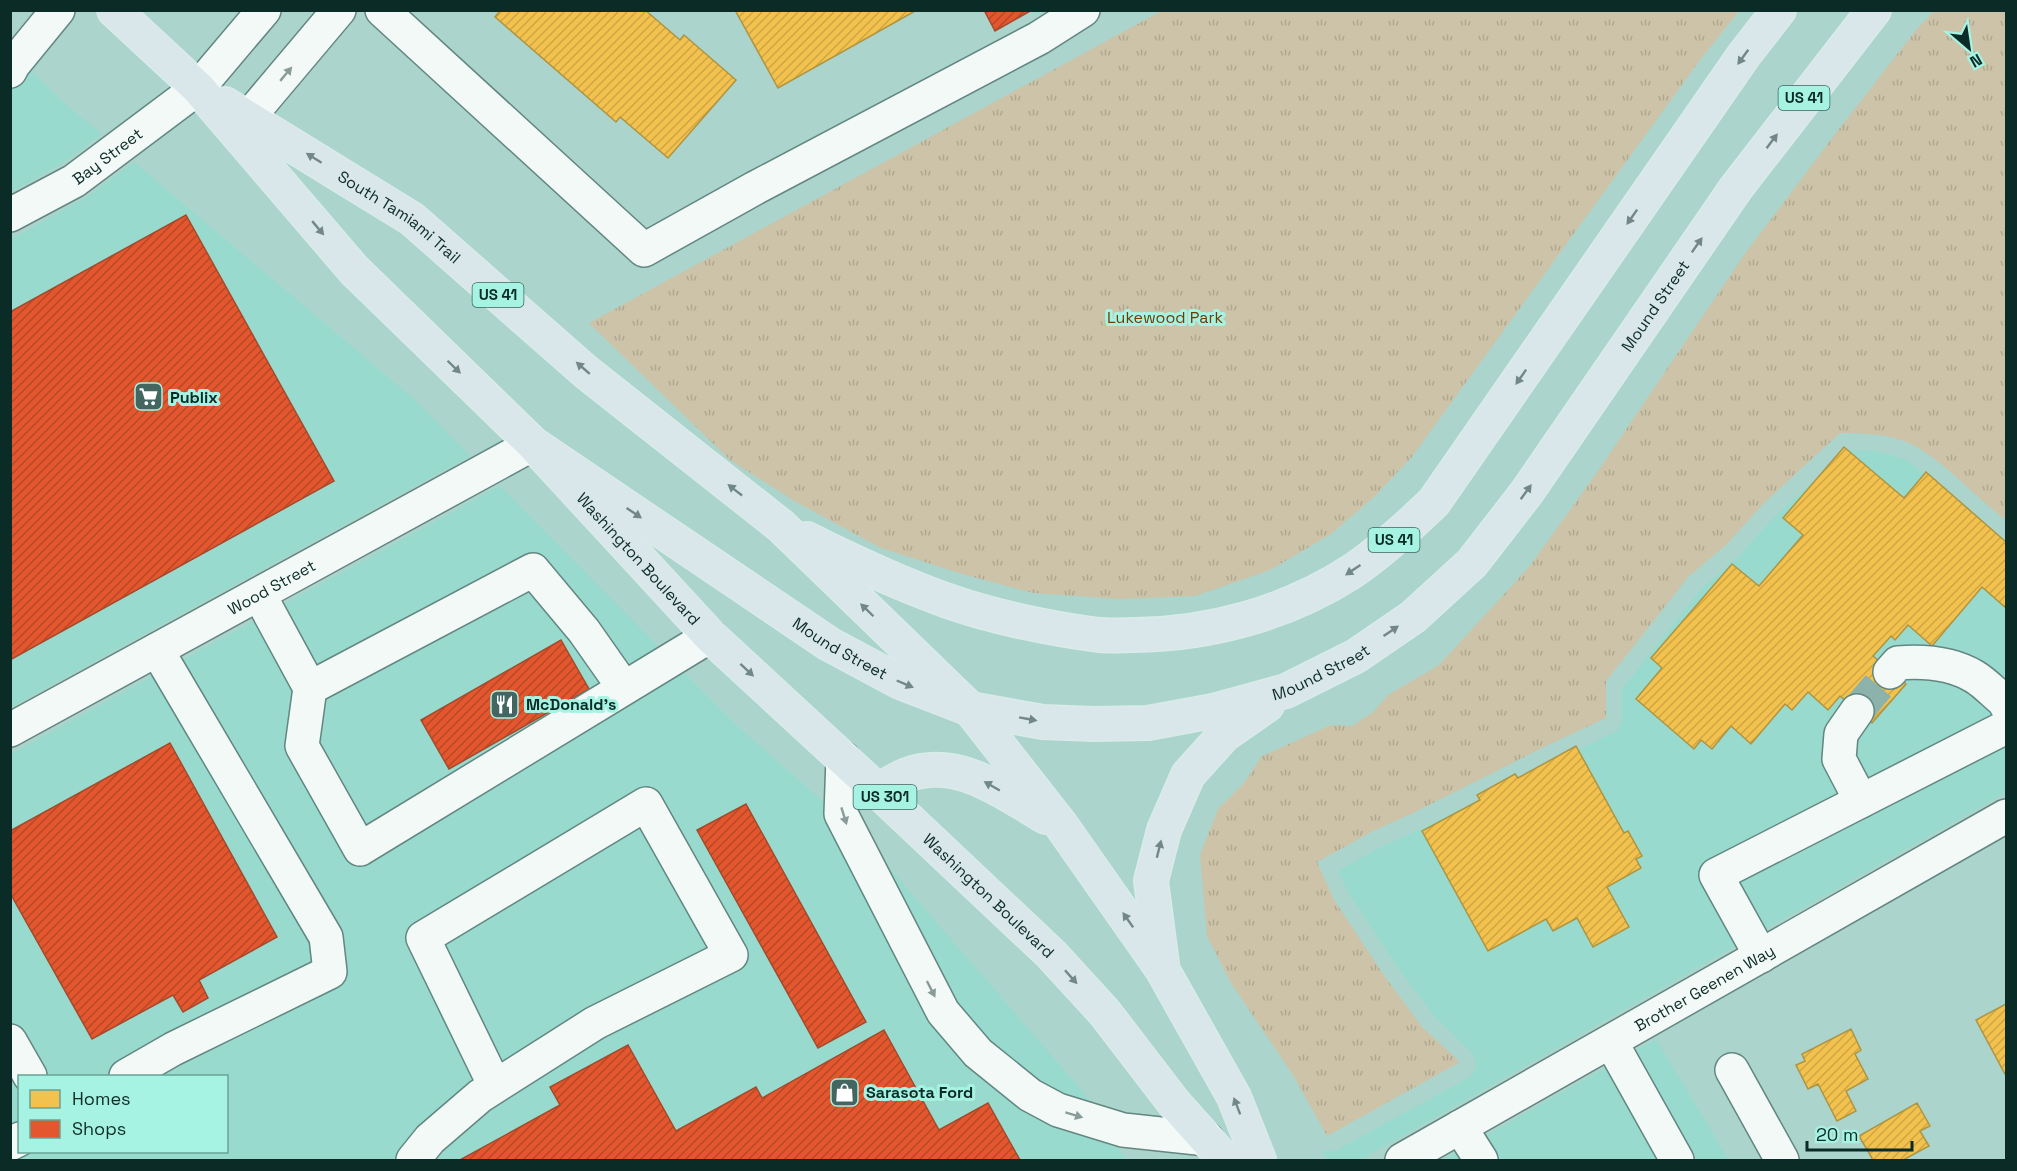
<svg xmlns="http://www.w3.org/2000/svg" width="2017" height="1171" font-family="'Space Grotesk',sans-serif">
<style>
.built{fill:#98dbce;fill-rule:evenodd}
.grass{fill:url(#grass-tufts)}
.homes{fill:url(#homes-hatch);stroke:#ad9442;stroke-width:1.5}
.shops{fill:url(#shops-hatch);stroke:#a34a2c;stroke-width:1.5}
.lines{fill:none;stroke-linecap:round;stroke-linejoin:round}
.minor-tunnel{stroke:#8bb2ab;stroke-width:33;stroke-dasharray:33 16;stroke-linecap:butt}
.minor-casing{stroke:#638681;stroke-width:36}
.major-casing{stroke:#d9ece8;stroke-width:36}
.minor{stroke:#f2f9f7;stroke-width:33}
.major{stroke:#d9e6ea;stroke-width:33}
.oneway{fill:#728888}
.oneway2{fill:#8a9c99}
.labels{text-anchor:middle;stroke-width:6;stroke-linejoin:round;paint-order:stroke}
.shield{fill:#a7f3e3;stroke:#3a675f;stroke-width:1.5}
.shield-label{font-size:15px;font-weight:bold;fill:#0b2b26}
.street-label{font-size:16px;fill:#0b2b26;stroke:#a7f3e3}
.park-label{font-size:16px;fill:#6e3b03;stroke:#a7f3e3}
.poi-label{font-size:16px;font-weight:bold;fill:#0b2b26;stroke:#a7f3e3;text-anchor:start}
</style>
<defs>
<pattern id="grass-tufts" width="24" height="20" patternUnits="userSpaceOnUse" patternTransform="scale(1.5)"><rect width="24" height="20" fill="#cdc3a8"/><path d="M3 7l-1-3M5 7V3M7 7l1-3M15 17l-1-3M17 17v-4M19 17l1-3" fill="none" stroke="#afa890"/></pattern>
<pattern id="homes-hatch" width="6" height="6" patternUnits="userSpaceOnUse" patternTransform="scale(1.5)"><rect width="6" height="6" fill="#f2c14e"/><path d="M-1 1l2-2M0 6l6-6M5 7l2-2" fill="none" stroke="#cea644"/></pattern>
<pattern id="shops-hatch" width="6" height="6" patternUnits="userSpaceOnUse" patternTransform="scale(1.5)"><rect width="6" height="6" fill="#e4572e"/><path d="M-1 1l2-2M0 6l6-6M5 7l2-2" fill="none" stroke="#b74827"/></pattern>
</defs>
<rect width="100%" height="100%" fill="#abd4cc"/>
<path class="built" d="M10,51L70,108L102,134L63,163L11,192Z
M134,162L414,399L470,456L11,707V239L84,199Z
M1848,450L1877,451L1906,460L1931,478L1983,523L2006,540V792L1360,1160H1327L1322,1151H1335L1468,1078L1475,1070L1476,1065L1473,1054L1434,1016L1398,968L1348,892L1338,871L1381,847L1421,829L1618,730L1622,720V689L1701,589L1738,557L1776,515Z
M500,486L735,724L861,835L1084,1093L1126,1160H11V754ZM20,1076H226V1152H20Z
M1656,1039L1729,1160H1443Z"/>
<path class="grass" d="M1163,10L1739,11L1700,60L1411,458L1374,497L1331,534L1270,570L1195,596L1120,599L1033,593L962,574L881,548L796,502L730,460L589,323Z
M1935,10L2006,11V520C1974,497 1948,464 1913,445C1891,434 1864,433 1840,433L1764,503L1727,544L1689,576L1606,681V718L1548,745L1413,813L1373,831L1317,862L1334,900L1385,977L1422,1027L1460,1062L1327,1136L1293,1075L1231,983L1207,936L1200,855L1218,809L1244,783L1262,756L1331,725L1352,726L1373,712L1388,695L1439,665L1529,567L1598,471L1744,255L1839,129L1916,30Z"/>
<path class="homes" d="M497,10H645L680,40L684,35L736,80L668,158L620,117L616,122L495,17L499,12Z
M735,10H917L778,88Z
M1844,447L1904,498L1926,472L2006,542V608L1982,587L1932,646L1908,625L1895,640L1891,636L1873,656L1906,684L1872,723L1840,696L1828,710L1808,692L1792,710L1785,704L1751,744L1731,726L1712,749L1701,740L1694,749L1636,699L1662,668L1651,658L1732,564L1759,586L1803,535L1783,518Z
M1576,746L1624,833L1628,831L1642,856L1636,859L1641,868L1607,887L1629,927L1593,947L1577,918L1553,931L1546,919L1488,951L1422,831L1480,800L1477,795L1515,774L1518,778Z
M2006,1004V1076L1976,1020Z
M1851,1029L1861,1050L1855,1054L1868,1079L1846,1091L1856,1111L1837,1121L1818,1084L1808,1089L1796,1065L1805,1061L1802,1054Z
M1917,1103L1930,1126L1920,1131L1929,1146L1903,1160H1873L1859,1136Z"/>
<path class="shops" d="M984,10H1032L995,31Z
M186,215L334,481L10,660V312Z
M561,640L589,689L449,769L421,720Z
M170,743L277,937L199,980L208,998L183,1012L173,995L92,1039L10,893V831Z
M746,804L866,1022L818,1048L697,830Z
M884,1030L939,1130L988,1103L1020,1160H460L560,1105L550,1087L628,1045L676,1131L756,1087L762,1098Z"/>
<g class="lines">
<path class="minor-tunnel" d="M1857,711L1890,672"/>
<defs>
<g id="minor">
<path d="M382,10L644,250L755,188L1039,38L1083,10"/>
<path d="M10,71L13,65L58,10"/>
<path d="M248,118L339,10"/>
<path id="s1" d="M10,215L74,181L198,88L264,10"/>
<path d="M259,594L310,688"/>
<path d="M1890,672L1898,663C1923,661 1952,663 1975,677C1985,683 1995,694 2004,701L2006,705"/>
<path d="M624,688L584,631L533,570L310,688L302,746L360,849L710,636"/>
<path d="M1857,711L1841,734L1839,759L1861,801"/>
<path id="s2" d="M10,730L533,444"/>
<path d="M843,758L841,814L943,1012L978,1053L1030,1095L1058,1110L1123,1130L1207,1139"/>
<path d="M1761,956L1716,875L2006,727"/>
<path d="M10,1041L30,1076"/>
<path d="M1611,1042L1677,1160"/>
<path d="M1732,1070L1782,1160"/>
<path d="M126,1076L173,1049L330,972L326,937L157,650"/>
<path d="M1460,1127L1481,1160"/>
<path d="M10,1144L20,1139"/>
<path d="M413,1160L430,1139L480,1096L595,1023L731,955L646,804L423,938L495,1086"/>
<path id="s3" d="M1402,1160L2006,816"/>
</g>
<g id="major">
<path id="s4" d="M114,10L198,88L354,270L533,444L710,636L878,791L1051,954L1105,1013L1174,1103L1225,1160"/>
<path id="s5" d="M225,104L412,219L586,372L781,526L970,709L1061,825L1162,969L1234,1097L1259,1160"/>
<path id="s6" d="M533,444L829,644L900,682L970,709L1043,722L1094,724L1148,723L1213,711L1286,691L1356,656L1413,617L1472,563L1527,492L1736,188L1874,10"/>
<path d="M807,539C853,562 900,584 948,601C993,617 1052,629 1099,635C1111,636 1124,635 1135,635C1211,634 1287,613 1351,572C1381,552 1408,527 1434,502L1744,55L1779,10"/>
<path d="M878,791C888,785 897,779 907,775C958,756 1005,793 1046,817"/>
<path d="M1162,964L1151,881L1164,830L1188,775L1224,735L1267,705"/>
</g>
</defs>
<use href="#minor" class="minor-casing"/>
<use href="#major" class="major-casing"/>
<use href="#minor" class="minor"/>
<use href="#major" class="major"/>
</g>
<defs><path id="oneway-solid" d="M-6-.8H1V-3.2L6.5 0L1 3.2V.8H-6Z" transform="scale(1.5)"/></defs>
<g class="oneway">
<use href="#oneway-solid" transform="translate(1743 57) rotate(126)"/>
<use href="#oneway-solid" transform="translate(1772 141) rotate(-53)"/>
<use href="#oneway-solid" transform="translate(314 158) rotate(-148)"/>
<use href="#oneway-solid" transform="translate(1632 217) rotate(125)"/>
<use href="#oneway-solid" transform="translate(318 228) rotate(50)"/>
<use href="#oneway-solid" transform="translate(1697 245) rotate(-55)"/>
<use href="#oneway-solid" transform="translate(454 367) rotate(44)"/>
<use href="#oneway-solid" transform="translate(583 368) rotate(-139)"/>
<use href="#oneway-solid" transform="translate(1521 377) rotate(125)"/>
<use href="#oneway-solid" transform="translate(735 490) rotate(-142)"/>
<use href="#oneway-solid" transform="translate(1526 492) rotate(-54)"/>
<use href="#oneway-solid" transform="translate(634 513) rotate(34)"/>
<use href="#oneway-solid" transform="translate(1353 570) rotate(146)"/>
<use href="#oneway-solid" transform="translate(867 610) rotate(-136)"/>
<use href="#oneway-solid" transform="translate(1391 631) rotate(-34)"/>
<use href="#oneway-solid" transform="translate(747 670) rotate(43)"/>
<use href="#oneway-solid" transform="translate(905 684) rotate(23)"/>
<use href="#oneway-solid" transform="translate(1028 719) rotate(10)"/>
<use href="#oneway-solid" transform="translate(992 786) rotate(-150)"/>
<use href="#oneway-solid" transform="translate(1159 849) rotate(-76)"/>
<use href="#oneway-solid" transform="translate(1128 920) rotate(-125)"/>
<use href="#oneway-solid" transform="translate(1071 977) rotate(48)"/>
<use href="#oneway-solid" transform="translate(1237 1106) rotate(-111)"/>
</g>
<g class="oneway2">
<use href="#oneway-solid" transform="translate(286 74) rotate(-50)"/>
<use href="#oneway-solid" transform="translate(844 816) rotate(73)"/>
<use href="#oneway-solid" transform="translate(931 989) rotate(63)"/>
<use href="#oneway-solid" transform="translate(1074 1115) rotate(17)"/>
</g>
<defs>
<symbol id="supermarket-square" viewBox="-11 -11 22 22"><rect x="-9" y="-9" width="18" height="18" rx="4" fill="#436660" stroke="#a7f3e3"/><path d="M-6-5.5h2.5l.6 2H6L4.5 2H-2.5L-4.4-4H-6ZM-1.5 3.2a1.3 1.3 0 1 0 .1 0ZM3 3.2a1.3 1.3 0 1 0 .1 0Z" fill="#fff"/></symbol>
<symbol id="restaurant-square" viewBox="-11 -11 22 22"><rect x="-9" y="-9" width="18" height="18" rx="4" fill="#436660" stroke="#a7f3e3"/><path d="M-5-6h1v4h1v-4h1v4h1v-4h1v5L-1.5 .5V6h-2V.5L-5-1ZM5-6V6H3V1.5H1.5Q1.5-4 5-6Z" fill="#fff"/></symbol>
<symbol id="shop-square" viewBox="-11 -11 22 22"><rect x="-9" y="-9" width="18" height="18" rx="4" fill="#436660" stroke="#a7f3e3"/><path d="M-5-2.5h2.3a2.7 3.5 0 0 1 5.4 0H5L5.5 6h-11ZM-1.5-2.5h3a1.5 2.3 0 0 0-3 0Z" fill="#fff"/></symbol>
</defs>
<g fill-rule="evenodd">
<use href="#supermarket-square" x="132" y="380" width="33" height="33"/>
<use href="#restaurant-square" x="488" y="688" width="33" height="33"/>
<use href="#shop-square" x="828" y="1076" width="33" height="33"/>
</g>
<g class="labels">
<g class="shield">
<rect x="1778.5" y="86" width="51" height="24" rx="4.5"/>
<rect x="472.5" y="283" width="51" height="24" rx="4.5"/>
<rect x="1368.5" y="528" width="51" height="24" rx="4.5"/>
<rect x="853.5" y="785" width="63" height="24" rx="4.5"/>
</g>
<g class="shield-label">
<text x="1804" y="103">US 41</text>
<text x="498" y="300">US 41</text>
<text x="1394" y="545">US 41</text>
<text x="885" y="802">US 301</text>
</g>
<g class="street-label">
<text dy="6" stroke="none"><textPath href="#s1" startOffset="114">Bay Street</textPath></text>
<text dy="6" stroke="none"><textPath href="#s5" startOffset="208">South Tamiami Trail</textPath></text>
<text dy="6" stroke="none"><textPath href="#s6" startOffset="1377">Mound Street</textPath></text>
<text dy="6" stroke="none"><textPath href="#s4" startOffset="760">Washington Boulevard</textPath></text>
<text dy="6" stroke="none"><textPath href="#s2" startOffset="298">Wood Street</textPath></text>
<text dy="6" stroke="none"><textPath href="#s6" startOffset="369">Mound Street</textPath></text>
<text dy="6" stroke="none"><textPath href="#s6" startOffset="873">Mound Street</textPath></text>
<text dy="6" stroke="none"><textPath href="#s4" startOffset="1246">Washington Boulevard</textPath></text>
<text dy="6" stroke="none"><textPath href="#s3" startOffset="348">Brother Geenen Way</textPath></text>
</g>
<g class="park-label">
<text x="1165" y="323">Lukewood Park</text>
</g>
<g class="poi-label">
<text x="170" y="403">Publix</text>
<text x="526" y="710">McDonald's</text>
<text x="866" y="1098">Sarasota Ford</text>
</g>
</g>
<rect width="2017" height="1171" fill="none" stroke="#0b2b26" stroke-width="24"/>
<rect x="18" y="1075" width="210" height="78" fill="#a7f3e3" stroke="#69a397" stroke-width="1.5"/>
<rect x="30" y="1090" width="30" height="18" fill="#f2c14e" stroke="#69a397" stroke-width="1.5"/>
<text x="72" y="1105" font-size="18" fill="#0b2b26">Homes</text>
<rect x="30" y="1120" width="30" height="18" fill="#e4572e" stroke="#69a397" stroke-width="1.5"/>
<text x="72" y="1135" font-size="18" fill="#0b2b26">Shops</text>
<g transform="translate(1969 48) rotate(151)" stroke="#a7f3e3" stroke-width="4.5" paint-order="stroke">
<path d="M0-4.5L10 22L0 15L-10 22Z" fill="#0b2b26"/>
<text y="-9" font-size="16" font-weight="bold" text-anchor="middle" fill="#0b2b26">N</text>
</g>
<path d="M1807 1141v9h105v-9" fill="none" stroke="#0b2b26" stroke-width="3"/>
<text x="1816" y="1141" font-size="18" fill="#0b2b26" stroke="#a7f3e3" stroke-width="4.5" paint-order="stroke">20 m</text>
</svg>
